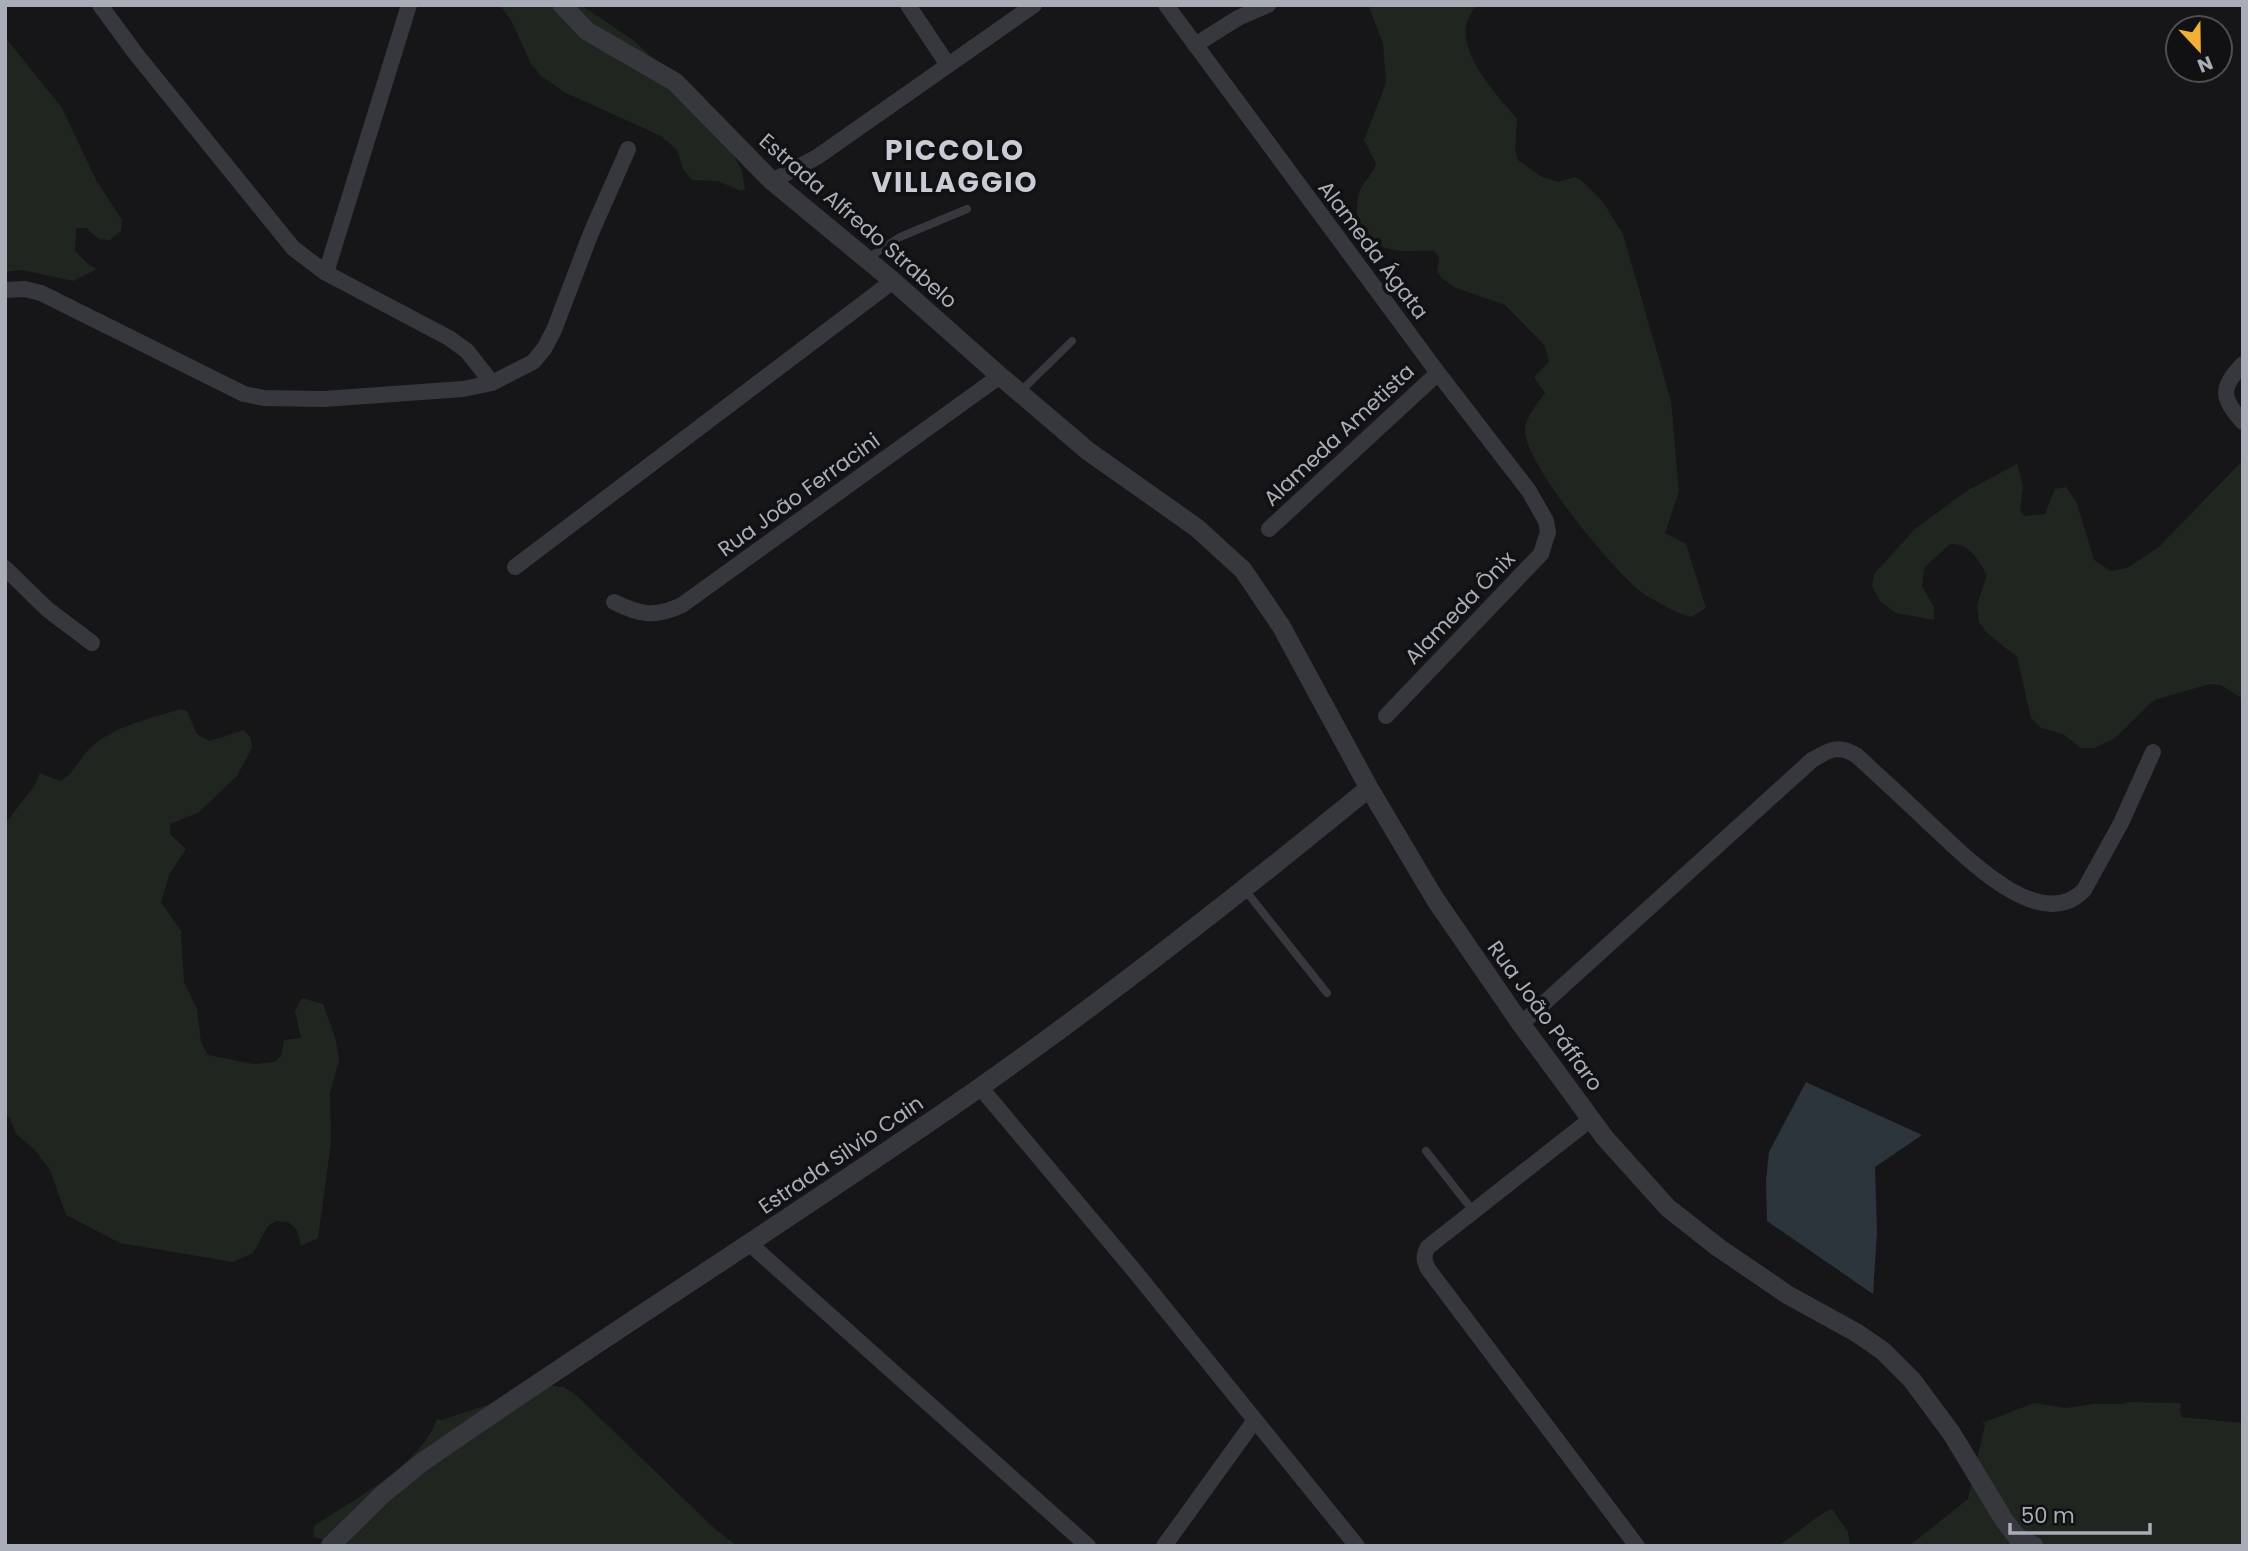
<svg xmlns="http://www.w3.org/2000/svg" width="2248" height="1551" font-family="Poppins,sans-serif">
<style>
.green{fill:#1e261f}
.water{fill:#2c353c}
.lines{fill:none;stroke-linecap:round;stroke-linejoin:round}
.service{stroke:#37383d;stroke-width:8}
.minor{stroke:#37383d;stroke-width:16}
.tertiary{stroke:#37383d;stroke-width:19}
.labels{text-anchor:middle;stroke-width:7;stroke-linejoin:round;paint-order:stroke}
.street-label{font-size:21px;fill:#a8adb8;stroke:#111113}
.district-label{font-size:28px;font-weight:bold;letter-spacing:2px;fill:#c9ccd4;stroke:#111113}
</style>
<rect width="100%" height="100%" fill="#161618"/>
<path class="green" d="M500,5H581L633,40L686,88L729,145L742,171L745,189L741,191L718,181L692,180L683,169L677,150L661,136L564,92L541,76L531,64L512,22Z
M1368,5H1476C1473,10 1470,15 1468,19C1455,52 1498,96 1517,119L1515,150L1518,160L1542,177L1559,182L1574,177L1581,180L1603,202L1623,234L1671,401L1679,492L1665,533L1686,544L1706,608L1691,617C1677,613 1660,604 1647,596C1618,578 1525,464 1525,431C1525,417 1537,404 1545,393L1534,377L1549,362L1545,346L1505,305L1456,288L1443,279L1437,272L1439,257L1434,251C1420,250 1399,253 1386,248C1361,238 1351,215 1360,191C1364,180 1373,175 1376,163L1364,140L1386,83L1383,43Z
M5,37L62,108L96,180L122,220L121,231L110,240L99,239L86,228H76L75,251L88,264L97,269L73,281L22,270L5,272Z
M2243,460V699L2221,685L2210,684L2154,700L2115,738L2094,748H2081L2063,734L2041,728L2031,718L2017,657L1987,633L1979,622L1977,605L1987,574C1977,559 1970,543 1950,544L1924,568L1922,586L1934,607V620L1896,613L1880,601L1872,586L1874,574L1915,529L1968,490L2017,464L2023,486L2020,510L2024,516L2045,514L2055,489L2066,487L2077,503L2094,560L2111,571L2127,568L2159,547Z
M180,709L187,711L197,734L209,741L244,730L251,738L252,748L237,776L198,813L170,824V834L186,849L170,873L161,902L181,931L184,982L197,1009L201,1042L208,1055L253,1064L275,1062L281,1056L284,1040L301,1038L295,1011L302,998L323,1004L336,1040L339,1061L330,1093L331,1143L318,1238L301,1246L297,1230L288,1222L276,1221L268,1226L253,1253L233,1262L120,1243L66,1215L50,1170L34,1149L16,1134L10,1118L5,1115V824L34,786L40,773L60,781C75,773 78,760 89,749C113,726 150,719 180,709Z
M548,1385L564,1387L577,1396L715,1529L737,1546H332V1542L313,1537L314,1526C354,1499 421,1465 437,1419L442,1420Z
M2128,1402L2181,1403L2180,1412L2182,1417L2243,1423V1546H1909L1968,1499L1985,1425L1982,1423L2034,1403L2066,1408L2094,1404H2123Z
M1832,1509L1848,1532L1850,1546H1777C1797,1535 1811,1518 1832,1509Z"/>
<path class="water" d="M1806,1082L1922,1135L1875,1167L1877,1232L1873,1294L1767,1221L1766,1180L1769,1152Z"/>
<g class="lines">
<path class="service" d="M868,258L900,237L967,209
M1019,393L1072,341
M1245,890L1327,993
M1426,1151L1474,1212"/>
<path class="minor" d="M100,5L136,54L293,248L326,273L449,338L467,351L492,383
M908,5L948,65
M1166,5L1438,373L1529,491L1546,521L1548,532L1541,554L1386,716
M1195,45L1238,18L1268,5
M772,181L817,157L1034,5
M326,273L409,5
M5,290L25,289L41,293L244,394L264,398L324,399L463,389L492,383L533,362L544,349L554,330L591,233L628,149
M2243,364C2220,388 2221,398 2243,422
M1269,529L1438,373
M515,567L893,281
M5,568L47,609L92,643
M614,602C640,615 655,618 682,605L1000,376
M1521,1024L1812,760C1829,750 1838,744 1856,755C1880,777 1904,799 1927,821C1960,851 2039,937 2084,890L2121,823L2153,752
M980,1087L1137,1274L1357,1546
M1591,1119L1428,1247C1423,1255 1424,1261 1428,1269L1637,1546
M750,1244L1088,1546
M1164,1546L1255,1420"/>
<path class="tertiary" d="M562,5L587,31L675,82L772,181L893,281L1000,376L1088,451L1197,528L1243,570L1281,626L1369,788L1435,899L1521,1024L1605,1138L1668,1208L1719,1248L1788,1295L1857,1333L1883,1351L1912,1380L1952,1434L2004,1520L2017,1537L2034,1546
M330,1546L382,1495L421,1463C605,1335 796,1216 979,1088C1114,993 1242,892 1369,788"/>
</g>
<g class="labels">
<g class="street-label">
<text transform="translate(858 221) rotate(41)" y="7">Estrada Alfredo Strabelo</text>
<text transform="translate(1373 250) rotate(53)" y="7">Alameda Ágata</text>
<text transform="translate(1339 435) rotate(-43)" y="7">Alameda Ametista</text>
<text transform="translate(799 495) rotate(-36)" y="7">Rua João Ferracini</text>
<text transform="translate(1460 608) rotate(-46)" y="7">Alameda Ônix</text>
<text transform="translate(1545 1016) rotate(54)" y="7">Rua João Páffaro</text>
<text transform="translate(841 1155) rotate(-34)" y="7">Estrada Silvio Cain</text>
</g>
<g class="district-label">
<text x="955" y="160">PICCOLO<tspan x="955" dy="32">VILLAGGIO</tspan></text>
</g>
</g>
<rect width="2248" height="1551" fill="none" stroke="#a8adb8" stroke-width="14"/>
<g transform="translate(2199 49) rotate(158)"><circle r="33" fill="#111113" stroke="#4d4f55" stroke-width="2"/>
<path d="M0-5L12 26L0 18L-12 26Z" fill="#f2b134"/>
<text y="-10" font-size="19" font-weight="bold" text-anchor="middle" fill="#a8adb8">N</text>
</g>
<path d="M2010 1523v10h140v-10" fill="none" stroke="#a8adb8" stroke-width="3.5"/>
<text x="2021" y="1523" font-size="21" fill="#a8adb8" stroke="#111113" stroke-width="5" paint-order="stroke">50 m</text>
</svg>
